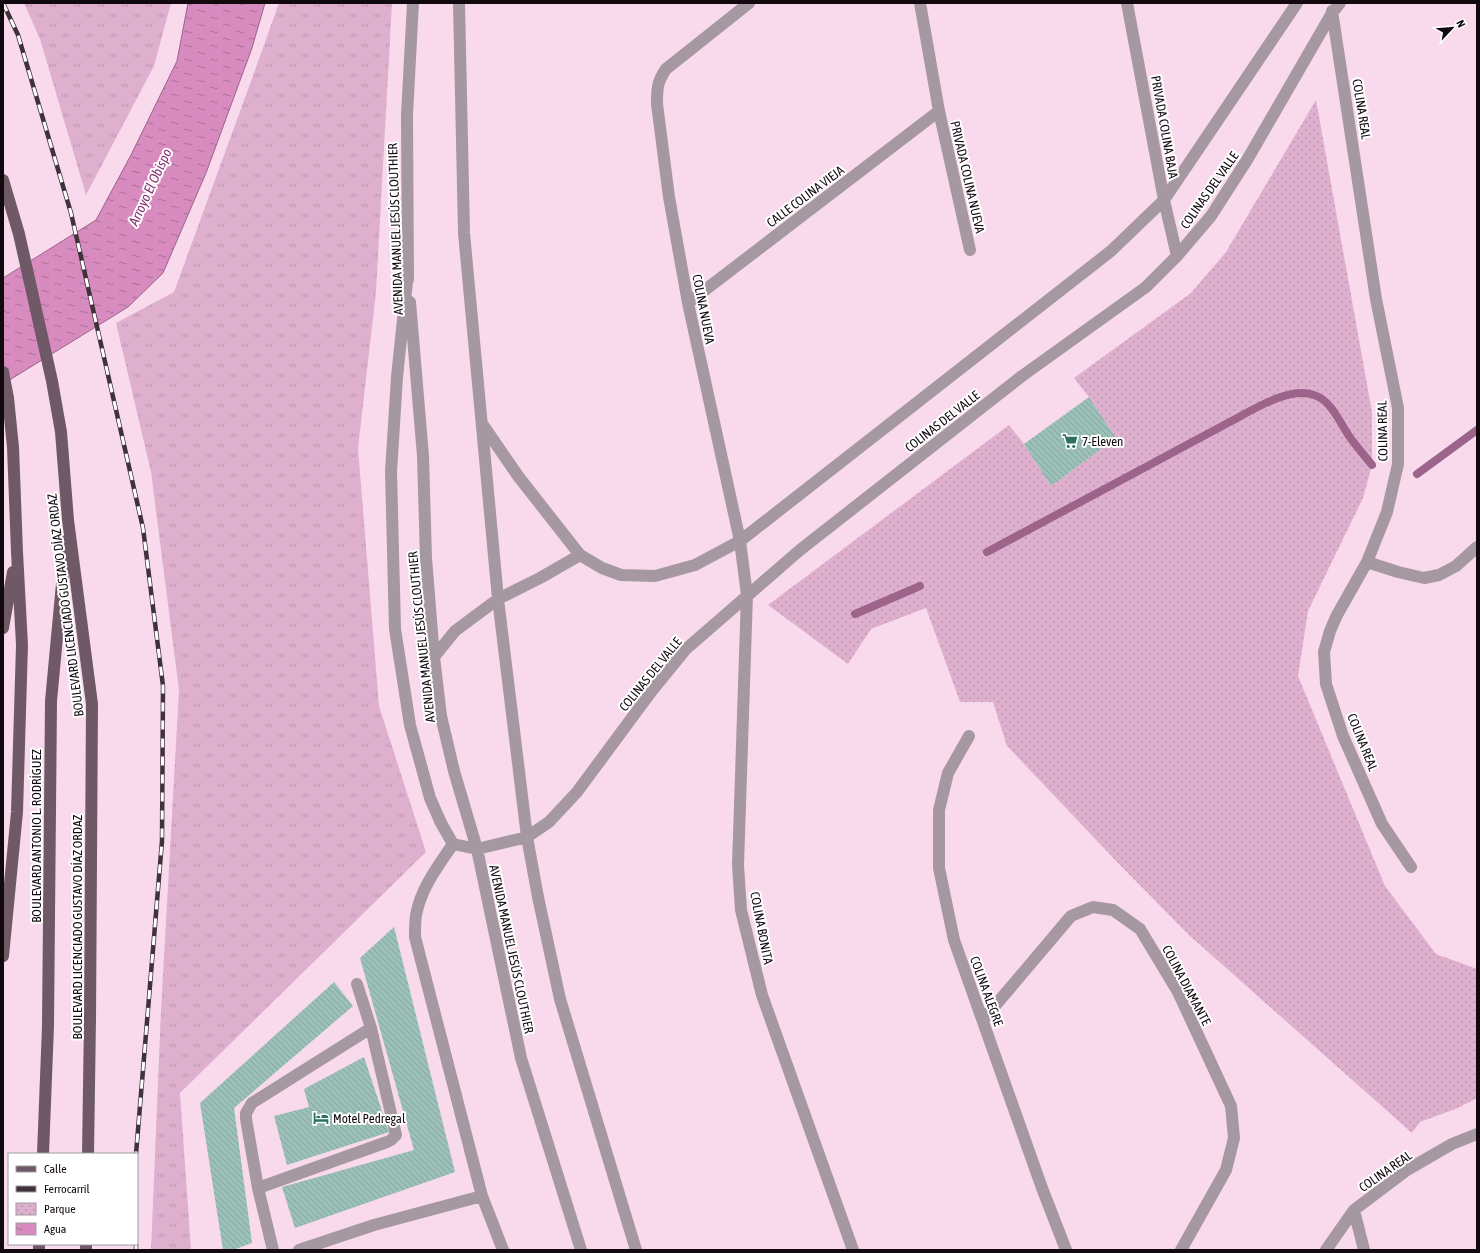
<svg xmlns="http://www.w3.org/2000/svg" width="1480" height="1253" font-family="'Asap Condensed',sans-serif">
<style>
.grass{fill:url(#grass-tufts)}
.park{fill:url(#park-dots)}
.water{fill:url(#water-ripples);stroke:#9c648a}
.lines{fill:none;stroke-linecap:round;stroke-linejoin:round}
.stream{stroke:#9c648a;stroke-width:8}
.building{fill:url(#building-back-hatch)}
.minor{stroke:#a598a0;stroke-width:12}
.major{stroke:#6f5967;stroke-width:12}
.rail-casing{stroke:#3f323a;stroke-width:4.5}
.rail{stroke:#fff;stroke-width:3;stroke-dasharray:9;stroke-linecap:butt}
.labels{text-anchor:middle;stroke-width:4;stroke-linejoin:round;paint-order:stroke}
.street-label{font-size:13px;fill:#12090f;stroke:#fff}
.poi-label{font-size:13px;fill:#12090f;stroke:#fff;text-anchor:start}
.water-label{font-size:14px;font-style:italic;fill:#872f6f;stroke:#fff}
</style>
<defs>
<pattern id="grass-tufts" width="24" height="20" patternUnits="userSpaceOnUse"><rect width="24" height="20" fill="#dfb0ce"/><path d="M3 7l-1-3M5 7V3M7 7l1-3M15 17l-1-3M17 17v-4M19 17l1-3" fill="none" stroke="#be96b0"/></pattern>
<pattern id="park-dots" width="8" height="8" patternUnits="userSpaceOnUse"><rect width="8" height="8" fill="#dfb0ce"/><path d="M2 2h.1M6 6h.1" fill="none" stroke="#be96b0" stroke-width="1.8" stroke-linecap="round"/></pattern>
<pattern id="water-ripples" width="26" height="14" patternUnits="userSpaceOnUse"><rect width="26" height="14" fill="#d78bbe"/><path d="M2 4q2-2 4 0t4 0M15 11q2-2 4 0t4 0" fill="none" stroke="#ad7099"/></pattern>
<pattern id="building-back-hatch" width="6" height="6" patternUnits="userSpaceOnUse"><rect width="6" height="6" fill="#9ac0b7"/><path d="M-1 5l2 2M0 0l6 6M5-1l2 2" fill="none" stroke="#84a49c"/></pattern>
</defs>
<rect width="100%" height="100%" fill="#f9daed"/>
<path class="grass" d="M24,3H171L154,66L86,195L40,39Z
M279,3H392L376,292L358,448L379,706L426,852L180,1093L191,1250H151L161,1010L179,690L151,472L116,323L174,292L250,84Z"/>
<path class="park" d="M1316,100L1372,412V465L1363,498L1308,611L1298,676L1385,886L1436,954L1477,969V1098L1458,1108L1420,1122L1412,1133L1189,935L1120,865L1007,746L993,702H960L926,608L871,629L848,664L768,605L1009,425L1024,444L1051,486L1116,438L1089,397L1074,378L1191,293L1226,252Z"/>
<path class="water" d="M188,3H265L252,48L206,173L163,273L128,307L3,384V278L96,220L131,155L177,61Z"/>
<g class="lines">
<path class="stream" d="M1417,474L1477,430
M987,552L1239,417C1259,406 1291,387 1314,395C1331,400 1340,423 1349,436C1356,446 1364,455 1372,465
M855,614L920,586"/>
</g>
<path class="building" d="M1089,397L1116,438L1051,486L1024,444Z
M394,927L455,1172L295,1228L282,1187L414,1150L360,958Z
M334,982L353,1006L234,1108L252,1243L233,1250H223L200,1103Z
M364,1057L389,1132L287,1165L274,1116L309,1107L304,1089Z"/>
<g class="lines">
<path class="minor" d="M459,3L464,233L498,599L527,837L538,897L560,999L636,1250
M749,3L666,69C657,82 657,89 657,104L669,197L688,303L740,541L747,595L738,865L741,910L762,995L853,1250
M920,3L939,111L970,250
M1127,3L1164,200L1177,256
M1332,11L1376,299L1398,408V464L1387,512L1367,562L1337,615L1330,631L1324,652L1326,684L1343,736L1382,824L1411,867
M408,272L397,377L391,472L395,629L410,725L430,798L441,823L453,844L477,849L527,837L549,822L577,792L651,692L686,649L800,550L1022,376L1146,287L1177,256L1211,216L1247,160L1332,13L1340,3
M408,280L407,115L413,3
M410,302L423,456L426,558L434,657L441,716L454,771L477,849L521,1058L581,1250
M688,303L939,111
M483,425L518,476L580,555L602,568L621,575L655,576L695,565L740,541L1111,251L1164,200L1297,3
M1367,562L1398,572L1424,578L1439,575L1456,566L1477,547
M434,657L455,631L498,599L540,578L580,555
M969,736L948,773L939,810V868L954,940L1042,1188L1066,1250
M453,844C438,866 421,888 416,915C415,922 415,930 415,937L482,1196L503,1250
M983,1020L1071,916L1093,907L1113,910L1140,929L1178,992L1231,1106L1234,1138L1226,1170L1181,1250
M258,1188L387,1142L391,1140L396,1135L371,1028L357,984
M1354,1210L1364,1250
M273,1250L258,1188L246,1119V1113L252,1103L371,1028
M299,1250L374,1225L482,1196
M1326,1250L1354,1210L1407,1170L1452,1144L1477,1134"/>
<path class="major" d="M3,180L19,234L52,381L61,432L68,520L92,704L90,1019L88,1154
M3,372L8,398L13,447L17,552L22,645L17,812L3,956
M3,628L13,572
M43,1154L48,1026L51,701L66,541
M39,1250V1244
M86,1250V1244"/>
<defs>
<path id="rail" d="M3,3L18,35L71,213L143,528L163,686L162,841L136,1154
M136,1250V1244"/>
</defs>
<use href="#rail" class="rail-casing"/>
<use href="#rail" class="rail"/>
</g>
<defs>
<symbol id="supermarket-bare" viewBox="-9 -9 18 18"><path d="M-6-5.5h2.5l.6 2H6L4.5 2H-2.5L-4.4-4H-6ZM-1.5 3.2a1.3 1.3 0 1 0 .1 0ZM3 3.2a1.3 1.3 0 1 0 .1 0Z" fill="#2c7062" stroke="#fff" stroke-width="2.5" paint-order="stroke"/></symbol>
<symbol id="hotel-bare" viewBox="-9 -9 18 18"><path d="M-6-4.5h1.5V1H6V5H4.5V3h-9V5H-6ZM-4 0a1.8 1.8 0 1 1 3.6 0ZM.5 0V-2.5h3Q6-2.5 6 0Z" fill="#2c7062" stroke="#fff" stroke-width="2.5" paint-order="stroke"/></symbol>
</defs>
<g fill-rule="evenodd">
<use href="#supermarket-bare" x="1059" y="430" width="22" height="22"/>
<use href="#hotel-bare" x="310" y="1107" width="22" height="22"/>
</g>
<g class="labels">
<g class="street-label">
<text transform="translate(1362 109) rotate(81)" y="5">COLINA REAL</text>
<text transform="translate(1165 127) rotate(80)" y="5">PRIVADA COLINA BAJA</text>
<text transform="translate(968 177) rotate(77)" y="5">PRIVADA COLINA NUEVA</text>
<text transform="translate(1209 190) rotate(-55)" y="5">COLINAS DEL VALLE</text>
<text transform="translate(805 196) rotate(-37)" y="5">CALLE COLINA VIEJA</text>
<text transform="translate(395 229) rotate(-92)" y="5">AVENIDA MANUEL JESÚS CLOUTHIER</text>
<text transform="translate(704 309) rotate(79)" y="5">COLINA NUEVA</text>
<text transform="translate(942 421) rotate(-38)" y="5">COLINAS DEL VALLE</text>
<text transform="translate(1382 431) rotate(-91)" y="5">COLINA REAL</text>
<text transform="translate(65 605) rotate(-97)" y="5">BOULEVARD LICENCIADO GUSTAVO DÍAZ ORDAZ</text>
<text transform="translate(421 637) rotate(-96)" y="5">AVENIDA MANUEL JESÚS CLOUTHIER</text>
<text transform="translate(650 674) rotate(-51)" y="5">COLINAS DEL VALLE</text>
<text transform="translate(1363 742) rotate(68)" y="5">COLINA REAL</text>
<text transform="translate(36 836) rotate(-90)" y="5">BOULEVARD ANTONIO L. RODRÍGUEZ</text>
<text transform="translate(77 927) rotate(-90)" y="5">BOULEVARD LICENCIADO GUSTAVO DÍAZ ORDAZ</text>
<text transform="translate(762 928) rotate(79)" y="5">COLINA BONITA</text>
<text transform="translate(512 949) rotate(78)" y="5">AVENIDA MANUEL JESÚS CLOUTHIER</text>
<text transform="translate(1187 985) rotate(62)" y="5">COLINA DIAMANTE</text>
<text transform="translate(987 991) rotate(70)" y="5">COLINA ALEGRE</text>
<text transform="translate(1385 1171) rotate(-35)" y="5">COLINA REAL</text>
</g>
<g class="poi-label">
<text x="1082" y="446">7-Eleven</text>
<text x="333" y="1123">Motel Pedregal</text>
</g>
<g class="water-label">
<text transform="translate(150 187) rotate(-65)" y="5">Arroyo El Obispo</text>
</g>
</g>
<rect width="1480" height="1253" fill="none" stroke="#12090f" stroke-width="8"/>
<rect x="8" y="1153" width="130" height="92" fill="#ffffff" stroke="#a09d9f"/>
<rect x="16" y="1166" width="20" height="6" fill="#6f5967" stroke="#a09d9f"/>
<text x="44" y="1173" font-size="12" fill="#12090f">Calle</text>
<rect x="16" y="1186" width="20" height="6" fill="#3f323a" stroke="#a09d9f"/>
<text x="44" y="1193" font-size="12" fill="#12090f">Ferrocarril</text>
<rect x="16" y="1203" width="20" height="12" fill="url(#park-dots)" stroke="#a09d9f"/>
<text x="44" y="1213" font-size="12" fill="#12090f">Parque</text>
<rect x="16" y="1223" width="20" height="12" fill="url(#water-ripples)" stroke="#a09d9f"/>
<text x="44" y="1233" font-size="12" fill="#12090f">Agua</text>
<g transform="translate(1452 28) rotate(64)" stroke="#ffffff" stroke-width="3" paint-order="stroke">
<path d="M0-3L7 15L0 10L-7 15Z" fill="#12090f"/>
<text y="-6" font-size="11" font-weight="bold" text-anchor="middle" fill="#12090f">N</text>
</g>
</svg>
